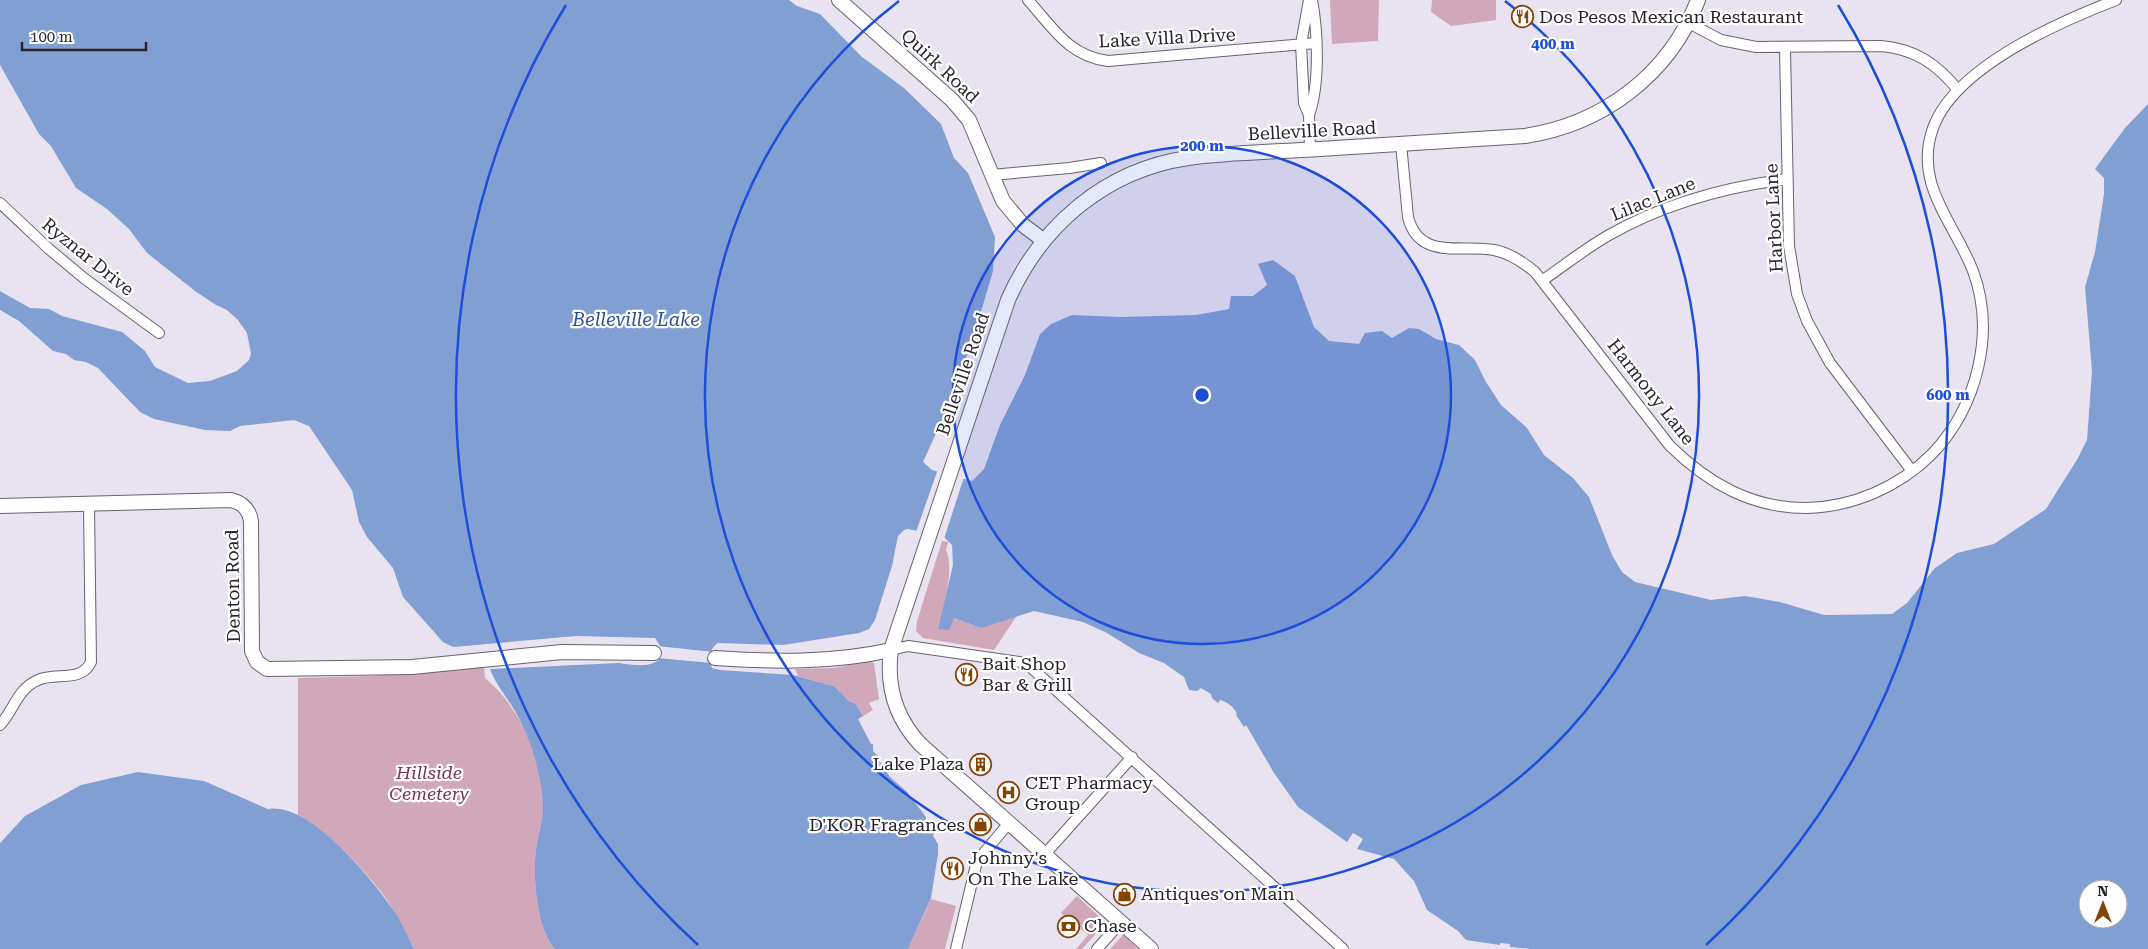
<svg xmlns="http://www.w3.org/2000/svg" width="2148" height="949" font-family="'Roboto Serif',serif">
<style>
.green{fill:#d1a8ba}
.water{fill:#829fd4;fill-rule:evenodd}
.pier{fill:#e9e3f1}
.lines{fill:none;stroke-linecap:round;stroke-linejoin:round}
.street-casing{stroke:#68626f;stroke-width:12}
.secondary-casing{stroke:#68626f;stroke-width:16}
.street{stroke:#fff;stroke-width:10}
.secondary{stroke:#fff;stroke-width:14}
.ring{fill:none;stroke:#1d4ed8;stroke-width:2.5}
.labels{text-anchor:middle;stroke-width:4.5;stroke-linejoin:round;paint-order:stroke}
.poi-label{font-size:18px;fill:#27242a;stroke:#fff;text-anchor:start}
.street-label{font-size:18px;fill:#27242a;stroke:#fff}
.park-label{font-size:18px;font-style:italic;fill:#7c3159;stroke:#fff}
.water-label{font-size:19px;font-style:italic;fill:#2e5092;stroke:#fff}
.centre{fill:#1d4ed8;stroke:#fff;stroke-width:2.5}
.ring-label{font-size:15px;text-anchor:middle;font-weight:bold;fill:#1d4ed8;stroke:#fff;stroke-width:4.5;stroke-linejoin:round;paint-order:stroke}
</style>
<rect width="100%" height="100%" fill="#e9e3f1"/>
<path class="green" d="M1330,0H1379L1378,41L1332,44Z
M1432,0H1496V20L1451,26L1431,12Z
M942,541L948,542L946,550C955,570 943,608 938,629L954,618L981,628L1018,614L994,650L923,638L916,631L917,621Z
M868,661L874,663L879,699L869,703L873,710L863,716L855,703L850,702L834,686L798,676L795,669L835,668Z
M484,666L485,678C522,709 541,758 543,805C543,824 535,843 535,862C534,887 538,930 555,949H414C407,936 401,923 394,911C378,883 328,829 298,815V678L369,676Z
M1077,896L1103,920L1104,925L1082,949H1076L1088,935L1061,913Z
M931,899L956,906L945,949H908Z
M1123,935L1138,949H1110Z"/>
<path class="water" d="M0,0H789L797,6L820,14L862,57L904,88L941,124L954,158L968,173L995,237L993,271L972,342L948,407L923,462L932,470L972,481L984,469L1000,425L1025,375L1040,334L1051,324L1072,315L1120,317L1196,315L1229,309L1231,296H1253L1267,285L1258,264L1273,260L1295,276L1314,327L1329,341L1359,344L1365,333L1382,331L1392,338L1409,328L1419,329L1436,339L1459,345L1475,360L1486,382L1501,405L1527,428L1544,455L1573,478L1589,497L1612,555L1622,572L1635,582L1711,600L1745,596L1780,602L1824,615L1892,614L1907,603L1935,568L1957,553L1994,544L2046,509L2078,458L2087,440L2092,371L2085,287L2095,252L2104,194V178L2095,169L2125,128L2148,104V949H1531L1510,947V944L1500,943V945L1466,940L1458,931L1427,910L1414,881L1394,859L1357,849L1363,839L1353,833L1347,842L1298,807L1274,773L1246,725L1244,727L1236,715L1237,714C1234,707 1228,702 1220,700L1218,703L1212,698L1211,694L1201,688L1197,691L1189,690L1184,677L1164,663L1139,653L1107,633L1083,622L1034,611L981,628L954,618L949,630L938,629L953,565L952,545L944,537L908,529L904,530L898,536L892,566L875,620L869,629L859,633L783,645L718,643C710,647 708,660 712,668L720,670L793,675L834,686L850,702L855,703L863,716L858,719L871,744H873V751L879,757L878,759L890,777L907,792L926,817L925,827H932L935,830L933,836L938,844V854L931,898L908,949H555C538,930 534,887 535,862C535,843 543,824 543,805C541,772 531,740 515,711C507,697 496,685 490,669L619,663C633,665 647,668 659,660L660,646L655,638L576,636L453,647L443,642L403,597L393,568L367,537L359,522L352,490L309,426L294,420L240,426L230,431L205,430L154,419L140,412L98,368L86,362L74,360L66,354L53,351L19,321L0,310V291L30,308L49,309L62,316L122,332L145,351L155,367L188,383L210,381L237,371L249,360L251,354L247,333L238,320L227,310L216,305L195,291L147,253L129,229L107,209L76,188L51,146L39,134L0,65ZM2088,889H2118V919H2088Z
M138,772L204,781L268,809C310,802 370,877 392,908C401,920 407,936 414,949H0V843L25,816L81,785Z"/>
<path class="pier" d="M938,469L964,477L944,539L916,532Z
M657,646L714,652L712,663L657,658Z"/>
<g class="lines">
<defs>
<path id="street" d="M1028,0C1053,28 1069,56 1108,61L1316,43
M1309,0L1301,44L1304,103L1309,115L1310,150
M1687,22L1721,40L1756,47L1881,46C1915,49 1937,64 1958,90
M1785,48L1789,246L1797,294L1807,321L1830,363L1912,471
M1309,115C1320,84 1318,32 1312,0
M1401,144L1408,217C1419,261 1462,244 1494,250C1510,253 1523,262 1535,272L1670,446C1708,483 1751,508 1806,508C1853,507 1899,487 1932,454C1977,407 1996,333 1973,271C1954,222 1913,184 1933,128C1955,67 2059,22 2116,0
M992,175L1069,168L1101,163
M0,203L49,249L85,279L159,333
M1543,280C1565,265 1586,248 1609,235C1665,203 1725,187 1787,179
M891,650L908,646L1026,663L1343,949
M0,725C14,710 17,689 38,680C56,672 81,683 91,662L89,505
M1045,854L1132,757
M956,949L977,861L1009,823
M1097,949L1121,922"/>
<path id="secondary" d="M839,0L952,100L969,120L1003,201L1023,225L1043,240
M0,506L231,500C243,503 249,509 251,521L252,651L257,662L267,669L412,667L562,652L654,653
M715,658C774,662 833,663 891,650
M1151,949L920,744C895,717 886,686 891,650L1008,300C1041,225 1106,170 1188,158C1231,152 1276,152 1320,149C1389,145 1457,140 1525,136C1603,124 1669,75 1698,0"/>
</defs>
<use href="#street" class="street-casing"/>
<use href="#secondary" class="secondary-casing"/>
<use href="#street" class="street"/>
<use href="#secondary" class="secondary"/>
</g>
<circle cx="1202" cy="395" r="249" fill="#1d4ed8" fill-opacity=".12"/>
<g class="ring">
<circle cx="1202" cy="395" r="249"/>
<path d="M1505 1A497 497 0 1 1 899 1"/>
<path d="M698 945A746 746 0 0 1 566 5M1838 5A746 746 0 0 1 1706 945"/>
</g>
<defs>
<symbol id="restaurant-ring" viewBox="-11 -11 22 22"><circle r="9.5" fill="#fff" stroke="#834407" stroke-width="1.5"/><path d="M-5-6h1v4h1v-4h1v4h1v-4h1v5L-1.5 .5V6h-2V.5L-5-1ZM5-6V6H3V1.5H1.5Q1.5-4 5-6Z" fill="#834407"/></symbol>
<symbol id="building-ring" viewBox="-11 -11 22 22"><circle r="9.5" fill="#fff" stroke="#834407" stroke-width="1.5"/><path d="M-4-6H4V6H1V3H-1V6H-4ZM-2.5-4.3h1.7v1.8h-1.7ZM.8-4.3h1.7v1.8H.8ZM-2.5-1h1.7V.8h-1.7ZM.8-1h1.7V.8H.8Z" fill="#834407"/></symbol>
<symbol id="hospital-ring" viewBox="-11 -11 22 22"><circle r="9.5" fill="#fff" stroke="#834407" stroke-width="1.5"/><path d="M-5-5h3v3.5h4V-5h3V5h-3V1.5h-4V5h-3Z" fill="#834407"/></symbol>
<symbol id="shop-ring" viewBox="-11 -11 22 22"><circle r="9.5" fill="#fff" stroke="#834407" stroke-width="1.5"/><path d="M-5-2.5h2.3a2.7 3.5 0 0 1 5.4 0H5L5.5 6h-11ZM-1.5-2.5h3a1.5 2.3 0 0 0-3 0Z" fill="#834407"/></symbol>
<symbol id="bank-ring" viewBox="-11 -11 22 22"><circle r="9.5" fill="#fff" stroke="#834407" stroke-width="1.5"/><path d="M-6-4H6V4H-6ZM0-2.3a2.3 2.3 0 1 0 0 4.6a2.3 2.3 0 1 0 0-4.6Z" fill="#834407"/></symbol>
</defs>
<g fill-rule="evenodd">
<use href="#restaurant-ring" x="1510" y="4" width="25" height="25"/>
<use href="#restaurant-ring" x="954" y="662" width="25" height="25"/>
<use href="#building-ring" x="968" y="752" width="25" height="25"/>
<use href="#hospital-ring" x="996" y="780" width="25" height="25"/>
<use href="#shop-ring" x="968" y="812" width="25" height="25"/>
<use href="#restaurant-ring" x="940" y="856" width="25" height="25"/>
<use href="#shop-ring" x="1112" y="882" width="25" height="25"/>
<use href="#bank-ring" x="1056" y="914" width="25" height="25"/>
</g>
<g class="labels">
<g class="poi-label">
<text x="1539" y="23">Dos Pesos Mexican Restaurant</text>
<text x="982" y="670">Bait Shop<tspan x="982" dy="21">Bar &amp; Grill</tspan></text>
<text x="964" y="770" text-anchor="end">Lake Plaza</text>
<text x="1025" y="789">CET Pharmacy<tspan x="1025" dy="21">Group</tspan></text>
<text x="965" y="831" text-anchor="end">D'KOR Fragrances</text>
<text x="968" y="864">Johnny's<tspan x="968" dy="21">On The Lake</tspan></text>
<text x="1141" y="900">Antiques on Main</text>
<text x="1084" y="932">Chase</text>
</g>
<g class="street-label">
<text transform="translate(1167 38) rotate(-3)" y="6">Lake Villa Drive</text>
<text transform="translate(940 66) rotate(43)" y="6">Quirk Road</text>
<text transform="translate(1312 131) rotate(-3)" y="6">Belleville Road</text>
<text transform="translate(1653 199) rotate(-22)" y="6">Lilac Lane</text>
<text transform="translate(1774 218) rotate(-93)" y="6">Harbor Lane</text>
<text transform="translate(88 257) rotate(39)" y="6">Ryznar Drive</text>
<text transform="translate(963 374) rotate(-71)" y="6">Belleville Road</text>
<text transform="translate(1651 392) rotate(52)" y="6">Harmony Lane</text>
<text transform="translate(233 586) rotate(-91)" y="6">Denton Road</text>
</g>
<g class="park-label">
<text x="429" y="779">Hillside<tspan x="429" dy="21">Cemetery</tspan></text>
</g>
<g class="water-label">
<text x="636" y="326">Belleville Lake</text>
</g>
</g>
<circle cx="1202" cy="395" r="8" class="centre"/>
<g class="ring-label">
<text x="1553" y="49">400 m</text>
<text x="1202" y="151">200 m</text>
<text x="1948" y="400">600 m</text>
</g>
<g transform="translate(2103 904)"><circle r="24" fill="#ffffff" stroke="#a9a7aa"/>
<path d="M0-4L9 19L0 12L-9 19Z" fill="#834407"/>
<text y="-8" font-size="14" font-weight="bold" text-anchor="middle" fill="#27242a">N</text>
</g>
<path d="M22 42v8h124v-8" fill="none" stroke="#27242a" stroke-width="2.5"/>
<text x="30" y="42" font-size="15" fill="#27242a" stroke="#ffffff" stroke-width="4" paint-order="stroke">100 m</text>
</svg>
